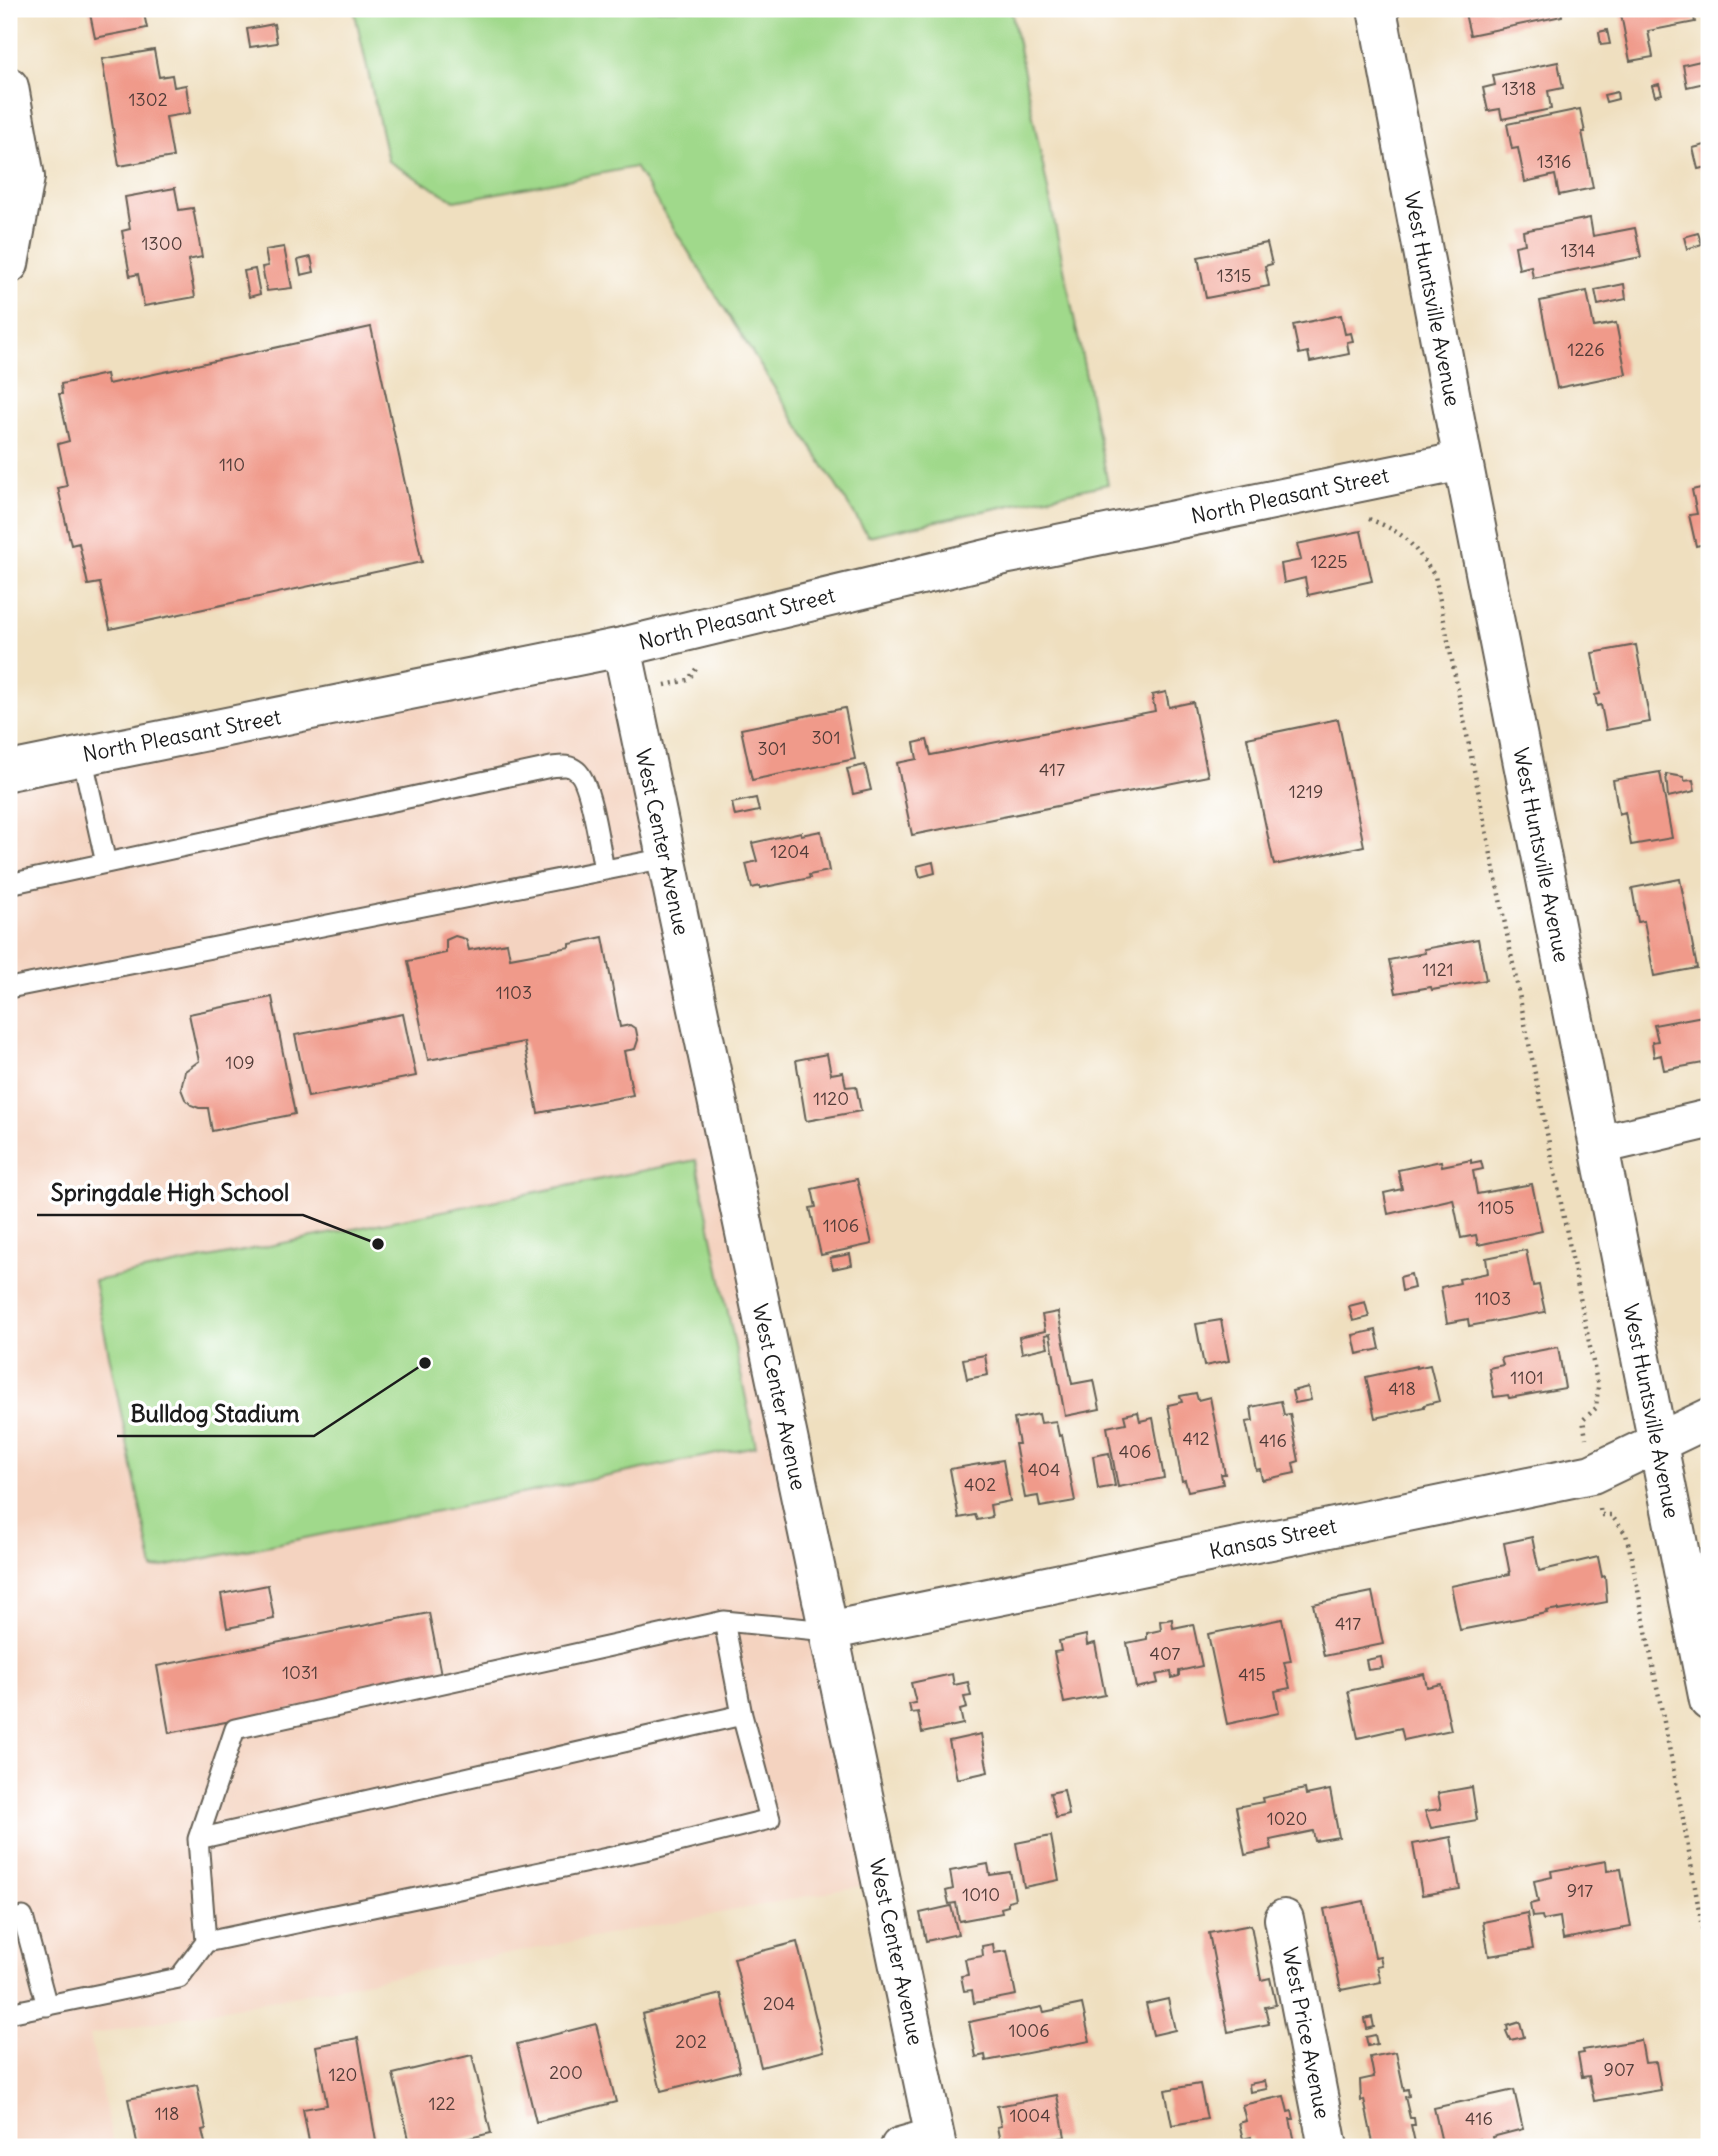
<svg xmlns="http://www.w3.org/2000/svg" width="1718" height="2156" font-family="Delius,sans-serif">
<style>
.built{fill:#f4d3c0}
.green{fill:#a0d98b;stroke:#5e7a54;stroke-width:2}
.building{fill:#f09a8a}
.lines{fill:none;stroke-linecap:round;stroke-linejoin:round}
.lane-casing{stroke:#666055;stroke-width:23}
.street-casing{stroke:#666055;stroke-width:42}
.secondary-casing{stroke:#666055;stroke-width:42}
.path{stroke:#666055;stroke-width:4.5;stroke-dasharray:2 5;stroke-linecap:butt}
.lane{stroke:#fff;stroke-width:19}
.street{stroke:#fff;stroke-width:38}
.secondary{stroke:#fff;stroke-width:38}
.labels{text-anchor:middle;stroke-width:7;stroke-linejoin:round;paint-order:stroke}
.number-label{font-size:18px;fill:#513c38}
.street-label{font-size:21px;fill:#1c1c1c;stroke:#fff}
.leader{fill:none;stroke:#1c1c1c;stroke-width:2.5}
.callout-dot{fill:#1c1c1c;stroke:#fff;stroke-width:2.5}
.callout-label{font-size:23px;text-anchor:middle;font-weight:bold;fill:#1c1c1c;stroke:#fff;stroke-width:7;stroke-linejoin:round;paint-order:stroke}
</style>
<rect width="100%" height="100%" fill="#fff"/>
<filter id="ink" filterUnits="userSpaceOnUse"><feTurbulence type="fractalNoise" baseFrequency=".0143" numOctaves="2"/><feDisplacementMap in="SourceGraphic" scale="14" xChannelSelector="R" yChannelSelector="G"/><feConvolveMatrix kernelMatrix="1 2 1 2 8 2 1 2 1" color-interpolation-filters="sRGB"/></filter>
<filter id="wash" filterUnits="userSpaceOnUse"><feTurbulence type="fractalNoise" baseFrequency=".00686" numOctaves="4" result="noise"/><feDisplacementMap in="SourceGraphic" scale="28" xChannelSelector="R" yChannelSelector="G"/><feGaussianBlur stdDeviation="1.57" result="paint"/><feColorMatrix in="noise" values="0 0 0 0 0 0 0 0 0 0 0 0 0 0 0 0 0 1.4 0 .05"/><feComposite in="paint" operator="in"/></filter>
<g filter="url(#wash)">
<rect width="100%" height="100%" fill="#efdfbf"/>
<path class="built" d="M622,647L881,1882L90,2035L114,2147H9V771Z"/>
<path class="green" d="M354,9H1011L1108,484L868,536L635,167L455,201L388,161Z
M696,1160L756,1446L153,1569L94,1281Z"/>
<g id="blocks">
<path class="building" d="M89,9H143L147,28L95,38Z
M1464,9H1561L1562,16L1470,35Z
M1620,9H1692L1695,22L1648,31L1653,57L1630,61Z
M274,24L277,43L250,47L247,29Z
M1607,30L1610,44L1601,45L1599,32Z
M154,50L159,77L172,75L174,87L186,85L190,113L166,117L173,157L119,166L102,59Z
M1709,59V82L1687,87L1683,65Z
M1558,62L1563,88L1548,91L1551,109L1502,119L1500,109L1488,111L1483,88L1495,85L1493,75Z
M1659,84L1662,94L1655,96L1652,86Z
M1617,92L1618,99L1606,102L1604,95Z
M1580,109L1585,132H1582L1593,188L1559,195L1555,175L1525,182L1518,148L1512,149L1507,124Z
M1709,144V167L1698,169L1693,148Z
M175,188L179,210L193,208L202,257L188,260L195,297L144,306L138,274L130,276L122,231L130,229L125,197Z
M1590,218L1593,236L1635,228L1641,257L1533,278L1531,266L1519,269L1515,246L1525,244L1523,231Z
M1698,233L1702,244L1687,249L1684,237Z
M1267,243L1272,264L1265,266L1269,286L1206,298L1198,257Z
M284,247L292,288L267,291L262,267L268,266L265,250Z
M311,257L314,272L301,275L298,260Z
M255,269L260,294L249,297L244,271Z
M1624,284L1626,299L1598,305L1595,290Z
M1587,291L1594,327L1616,323L1626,374L1557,388L1540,301Z
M1341,315L1345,334L1351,333L1353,341L1347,342L1349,354L1310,362L1308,352L1299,354L1293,325Z
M371,327L422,562L110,629L100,583L88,585L79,543L71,545L58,488L67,486L58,444L69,441L59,394H62L61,384L106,374L108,384Z
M1709,486V543L1696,546L1689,515L1697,514L1692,490Z
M1361,531L1372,581L1308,595L1305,578L1284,583L1281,564L1301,560L1297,544Z
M1636,645L1650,722L1606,730L1601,705L1597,706L1595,695L1600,694L1592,653Z
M1166,692L1169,707L1193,702L1208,776L912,835L897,763L917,759L914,743L927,740L931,755L1155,711L1152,695Z
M845,708L855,759L752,780L741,729Z
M1338,719L1364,846L1274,865L1247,738Z
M865,765L871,790L853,794L847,769Z
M1660,772L1672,838L1631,845L1625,812L1619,814L1613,780Z
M1666,774L1684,777V781L1693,780L1695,791L1668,797Z
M756,798L759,811L735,816L732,803Z
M821,831L829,871L809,875L810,878L760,888V886L752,888L746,864L757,861L752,843L801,832V835Z
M933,862L935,873L920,877L917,866Z
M1680,879L1697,968L1654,976L1644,921L1638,922L1632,888Z
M455,936L466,939L469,950L507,943L510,958L570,947V944L603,937L620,1027L630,1025L636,1029L638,1040L635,1049L624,1051L633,1095L538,1113L524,1042L428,1060L408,961L446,953V940Z
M1478,939L1486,980L1432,990L1431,987L1396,993L1389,960L1425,953L1424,949Z
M272,997L295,1114L212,1131L208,1108H199L191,1105L185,1099L181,1089L185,1071L199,1061L189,1014Z
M403,1014L416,1076L308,1097L295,1035Z
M1703,1016L1705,1030H1709V1062L1664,1070L1661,1055L1654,1057L1652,1042L1658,1041L1654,1025Z
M827,1054L831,1074L843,1072L846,1087L856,1086L861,1111L806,1121L796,1060Z
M1471,1160V1163L1481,1161L1483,1169L1473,1171L1477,1194L1532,1184L1542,1231L1478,1245L1476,1235L1461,1238L1453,1199L1388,1214L1384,1193L1402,1189L1398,1170L1441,1161L1442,1166Z
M857,1179L872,1244L821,1255L810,1208L816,1207L812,1189Z
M1526,1250L1533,1286L1539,1285L1545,1312L1469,1326L1468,1319L1447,1323L1441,1287L1460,1283L1459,1279L1488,1273L1486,1258Z
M850,1254L852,1265L833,1269L830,1258Z
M1411,1274L1414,1288L1402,1291L1400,1277Z
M1365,1302L1369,1317L1353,1321L1349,1306Z
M1058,1312L1072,1384L1094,1380L1100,1409L1065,1416L1050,1334L1045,1335L1048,1347L1022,1353L1019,1337L1045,1331L1042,1315Z
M1221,1320L1229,1361L1204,1366L1196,1324Z
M1376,1330L1380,1349L1357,1354L1353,1335Z
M1558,1347L1565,1388L1509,1398L1508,1395L1494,1397L1489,1368L1503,1365L1501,1358Z
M985,1355L988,1375L967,1379L963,1359Z
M1430,1365L1439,1401L1424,1405V1407L1375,1418L1366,1377L1416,1366V1368Z
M1308,1387L1311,1400L1295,1403L1292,1391Z
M1196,1393L1198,1400L1210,1397L1225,1474H1221L1223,1484L1188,1491L1185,1480L1182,1481L1168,1405L1182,1402L1180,1396Z
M1281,1401L1284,1415L1290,1414L1299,1461L1293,1463L1295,1473L1262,1480L1260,1469L1256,1470L1246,1422L1253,1421L1251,1407Z
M1138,1412L1140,1421L1153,1418L1164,1478L1118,1487L1107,1427L1126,1423L1124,1415Z
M1039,1414L1041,1423L1056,1421L1059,1436L1062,1435L1075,1501L1040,1507L1038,1496L1025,1498L1015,1444H1019L1014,1419Z
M1109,1453L1115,1486L1098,1489L1093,1456Z
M1003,1460L1010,1501L990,1505L992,1517L977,1520L975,1515L959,1518L950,1469Z
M1532,1537L1539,1571L1598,1557L1602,1577L1605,1576L1607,1602L1558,1611V1609L1546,1611L1547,1613L1460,1630L1451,1586L1510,1574L1504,1543Z
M268,1585L274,1619L227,1628L221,1594Z
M1372,1592L1383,1644L1324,1656L1313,1604Z
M429,1613L442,1680L169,1733L157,1666Z
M1172,1619L1173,1628L1193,1624L1202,1666L1179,1671V1676L1172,1678L1171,1672L1156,1675L1158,1683L1136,1688L1127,1643L1147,1639V1633L1161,1630L1160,1621Z
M1282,1619L1291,1661L1284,1662L1290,1688L1275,1691L1279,1713L1227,1724L1208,1634Z
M1086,1635L1087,1645L1095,1643L1105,1695L1064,1703L1054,1652L1061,1651L1059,1641Z
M1381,1657L1383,1668L1368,1670L1366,1660Z
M952,1674L954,1685L968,1682L971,1696L964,1697L967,1708L960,1710L963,1724L922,1733L918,1712L911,1713L909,1704L916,1703L911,1683Z
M1424,1674L1427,1687L1441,1684L1451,1730L1404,1740L1401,1728L1358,1738L1348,1691Z
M981,1734L988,1772L957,1779L949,1741Z
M1472,1787L1477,1820L1431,1828L1425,1811L1441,1809L1438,1793Z
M1305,1789L1306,1795L1330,1790L1339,1837L1315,1841L1313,1831L1270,1840L1272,1849L1245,1855L1236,1807L1263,1802L1262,1798Z
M1064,1790L1069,1815L1056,1818L1050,1793Z
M1051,1836L1059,1880L1024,1887L1016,1843Z
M1451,1837L1460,1889L1422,1895L1413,1844Z
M1606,1861L1607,1871L1621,1869L1631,1927L1563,1939L1560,1917L1543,1920L1542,1916L1532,1917L1530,1904L1538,1902L1534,1881L1552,1877L1551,1871Z
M988,1864L990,1875L1010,1872L1015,1899L1008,1901V1906L1001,1908L1002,1913L959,1921L956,1903L949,1904L946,1891L953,1889L950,1871Z
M1364,1901L1375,1957L1380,1956L1382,1965L1377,1966L1381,1982L1341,1990L1324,1909Z
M951,1906L958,1934L926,1941L920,1913Z
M1527,1913L1533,1949L1489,1956L1483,1922Z
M1251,1925L1261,1980L1270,1978L1276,2005L1265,2007L1269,2024L1228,2032L1209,1933Z
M797,1942L824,2051L761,2067L734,1958Z
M993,1944L994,1953L1007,1951L1016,1995L974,2003L972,1990L964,1991L961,1976L968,1975L965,1959L983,1956L982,1946Z
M721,1994L740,2071L661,2091L642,2014Z
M1168,1999L1175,2030L1153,2035L1146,2004Z
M1082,2004L1090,2041L986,2061L985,2055L976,2057L969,2022L1042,2007L1044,2012Z
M1372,2017L1374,2027L1367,2029L1365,2019Z
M1520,2022L1524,2037L1510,2040L1506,2031L1508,2030L1507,2026Z
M596,2024L616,2102L536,2122L517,2044Z
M1375,2035L1377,2044L1368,2046L1366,2037Z
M358,2038L377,2147H310L303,2109L327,2105L316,2046Z
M1641,2040L1645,2063L1656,2062L1661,2090L1594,2101L1589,2076L1582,2077L1578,2054L1584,2053L1583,2050Z
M1396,2052L1404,2090L1408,2089L1409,2096L1405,2097L1410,2118H1414L1415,2125H1411L1416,2147H1374L1364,2100L1361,2101L1360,2080L1374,2077L1370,2057Z
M472,2055L491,2133L431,2147H411L393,2074Z
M1265,2081L1267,2089L1250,2092L1249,2084Z
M1200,2084L1207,2119L1172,2125L1165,2090Z
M197,2085L206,2129L202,2130L206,2147H138L128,2099Z
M1514,2090L1523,2129L1492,2137L1493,2143L1480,2146L1479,2139L1443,2147L1434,2108Z
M1057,2095L1065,2137L1001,2147L997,2127L1001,2126L997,2106Z
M1284,2096L1288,2112L1292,2111L1294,2119H1290L1296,2147H1253L1251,2137L1243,2139L1239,2123L1246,2121L1242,2105Z"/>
</g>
</g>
<g filter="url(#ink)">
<use href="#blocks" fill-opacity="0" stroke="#666055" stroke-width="2"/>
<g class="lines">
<defs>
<path id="lane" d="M82,756L106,863
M9,884L551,767C561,766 569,764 577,771C591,782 600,850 604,870
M9,988L666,858
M724,1621L742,1715L770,1819L650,1849L206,1942L198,1839L235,1729L724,1621L828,1631
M198,1839L742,1715
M9,1920L23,1917L47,2006
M9,2013L179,1978L206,1942"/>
<path id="street" d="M9,87L25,177L9,264
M622,647L937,2147
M9,771L622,647L1004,555L1463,461
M1599,1145L1709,1119
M828,1631L1592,1474L1709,1418
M1284,1919L1328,2147
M900,2147L935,2137"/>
<path id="secondary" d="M1377,9L1463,461L1709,1701"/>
</defs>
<use href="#lane" class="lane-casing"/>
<use href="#street" class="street-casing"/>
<use href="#secondary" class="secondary-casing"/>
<path class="path" d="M1369,519C1408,534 1411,543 1435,576L1598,1387L1596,1408L1583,1420L1586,1438
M665,685L688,680L696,669
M1600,1509L1601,1515H1611L1626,1534L1632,1560L1683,1818L1709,1968"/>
<use href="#lane" class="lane"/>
<use href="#street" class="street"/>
<use href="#secondary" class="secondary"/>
</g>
</g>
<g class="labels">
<g class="number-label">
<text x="1519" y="95">1318</text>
<text x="148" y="106">1302</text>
<text x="1554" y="168">1316</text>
<text x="162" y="250">1300</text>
<text x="1578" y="257">1314</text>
<text x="1234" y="282">1315</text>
<text x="1586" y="356">1226</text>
<text x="232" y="471">110</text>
<text x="1329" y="568">1225</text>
<text x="826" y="744">301</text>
<text x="772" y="755">301</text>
<text x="1052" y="776">417</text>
<text x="1306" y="798">1219</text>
<text x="790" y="858">1204</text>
<text x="1438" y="976">1121</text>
<text x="514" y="999">1103</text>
<text x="240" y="1069">109</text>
<text x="831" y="1105">1120</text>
<text x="1496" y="1214">1105</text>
<text x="841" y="1232">1106</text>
<text x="1493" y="1305">1103</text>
<text x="1527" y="1384">1101</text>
<text x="1402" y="1395">418</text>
<text x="1196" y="1445">412</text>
<text x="1273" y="1447">416</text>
<text x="1135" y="1458">406</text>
<text x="1044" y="1476">404</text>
<text x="980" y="1491">402</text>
<text x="1348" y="1630">417</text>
<text x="1165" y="1660">407</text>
<text x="300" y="1679">1031</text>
<text x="1252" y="1681">415</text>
<text x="1287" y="1825">1020</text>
<text x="1580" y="1897">917</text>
<text x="981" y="1901">1010</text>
<text x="779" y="2010">204</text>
<text x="1029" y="2037">1006</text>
<text x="691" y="2048">202</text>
<text x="1619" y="2076">907</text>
<text x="566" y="2079">200</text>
<text x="343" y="2081">120</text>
<text x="442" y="2110">122</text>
<text x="167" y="2120">118</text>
<text x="1030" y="2122">1004</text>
<text x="1479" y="2125">416</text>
</g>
<g class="street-label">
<text transform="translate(1432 299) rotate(79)" y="7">West Huntsville Avenue</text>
<text transform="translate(1290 496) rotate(-12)" y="7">North Pleasant Street</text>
<text transform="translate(737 619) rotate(-14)" y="7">North Pleasant Street</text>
<text transform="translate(182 736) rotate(-11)" y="7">North Pleasant Street</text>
<text transform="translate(662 842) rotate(78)" y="7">West Center Avenue</text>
<text transform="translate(1541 855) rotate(79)" y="7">West Huntsville Avenue</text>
<text transform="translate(779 1397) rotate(78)" y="7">West Center Avenue</text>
<text transform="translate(1651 1411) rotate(79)" y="7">West Huntsville Avenue</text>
<text transform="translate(1273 1539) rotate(-12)" y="7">Kansas Street</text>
<text transform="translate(896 1952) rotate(78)" y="7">West Center Avenue</text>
<text transform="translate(1306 2033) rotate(79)" y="7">West Price Avenue</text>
</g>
</g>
<path class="leader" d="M378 1244L303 1215H37M425 1363L314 1436H117"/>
<g class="callout-dot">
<circle cx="378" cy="1244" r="7"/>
<circle cx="425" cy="1363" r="7"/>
</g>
<g class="callout-label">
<text x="170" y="1201">Springdale High School</text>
<text x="215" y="1422">Bulldog Stadium</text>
</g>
<rect width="1718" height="2156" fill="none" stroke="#fff" stroke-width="35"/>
</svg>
